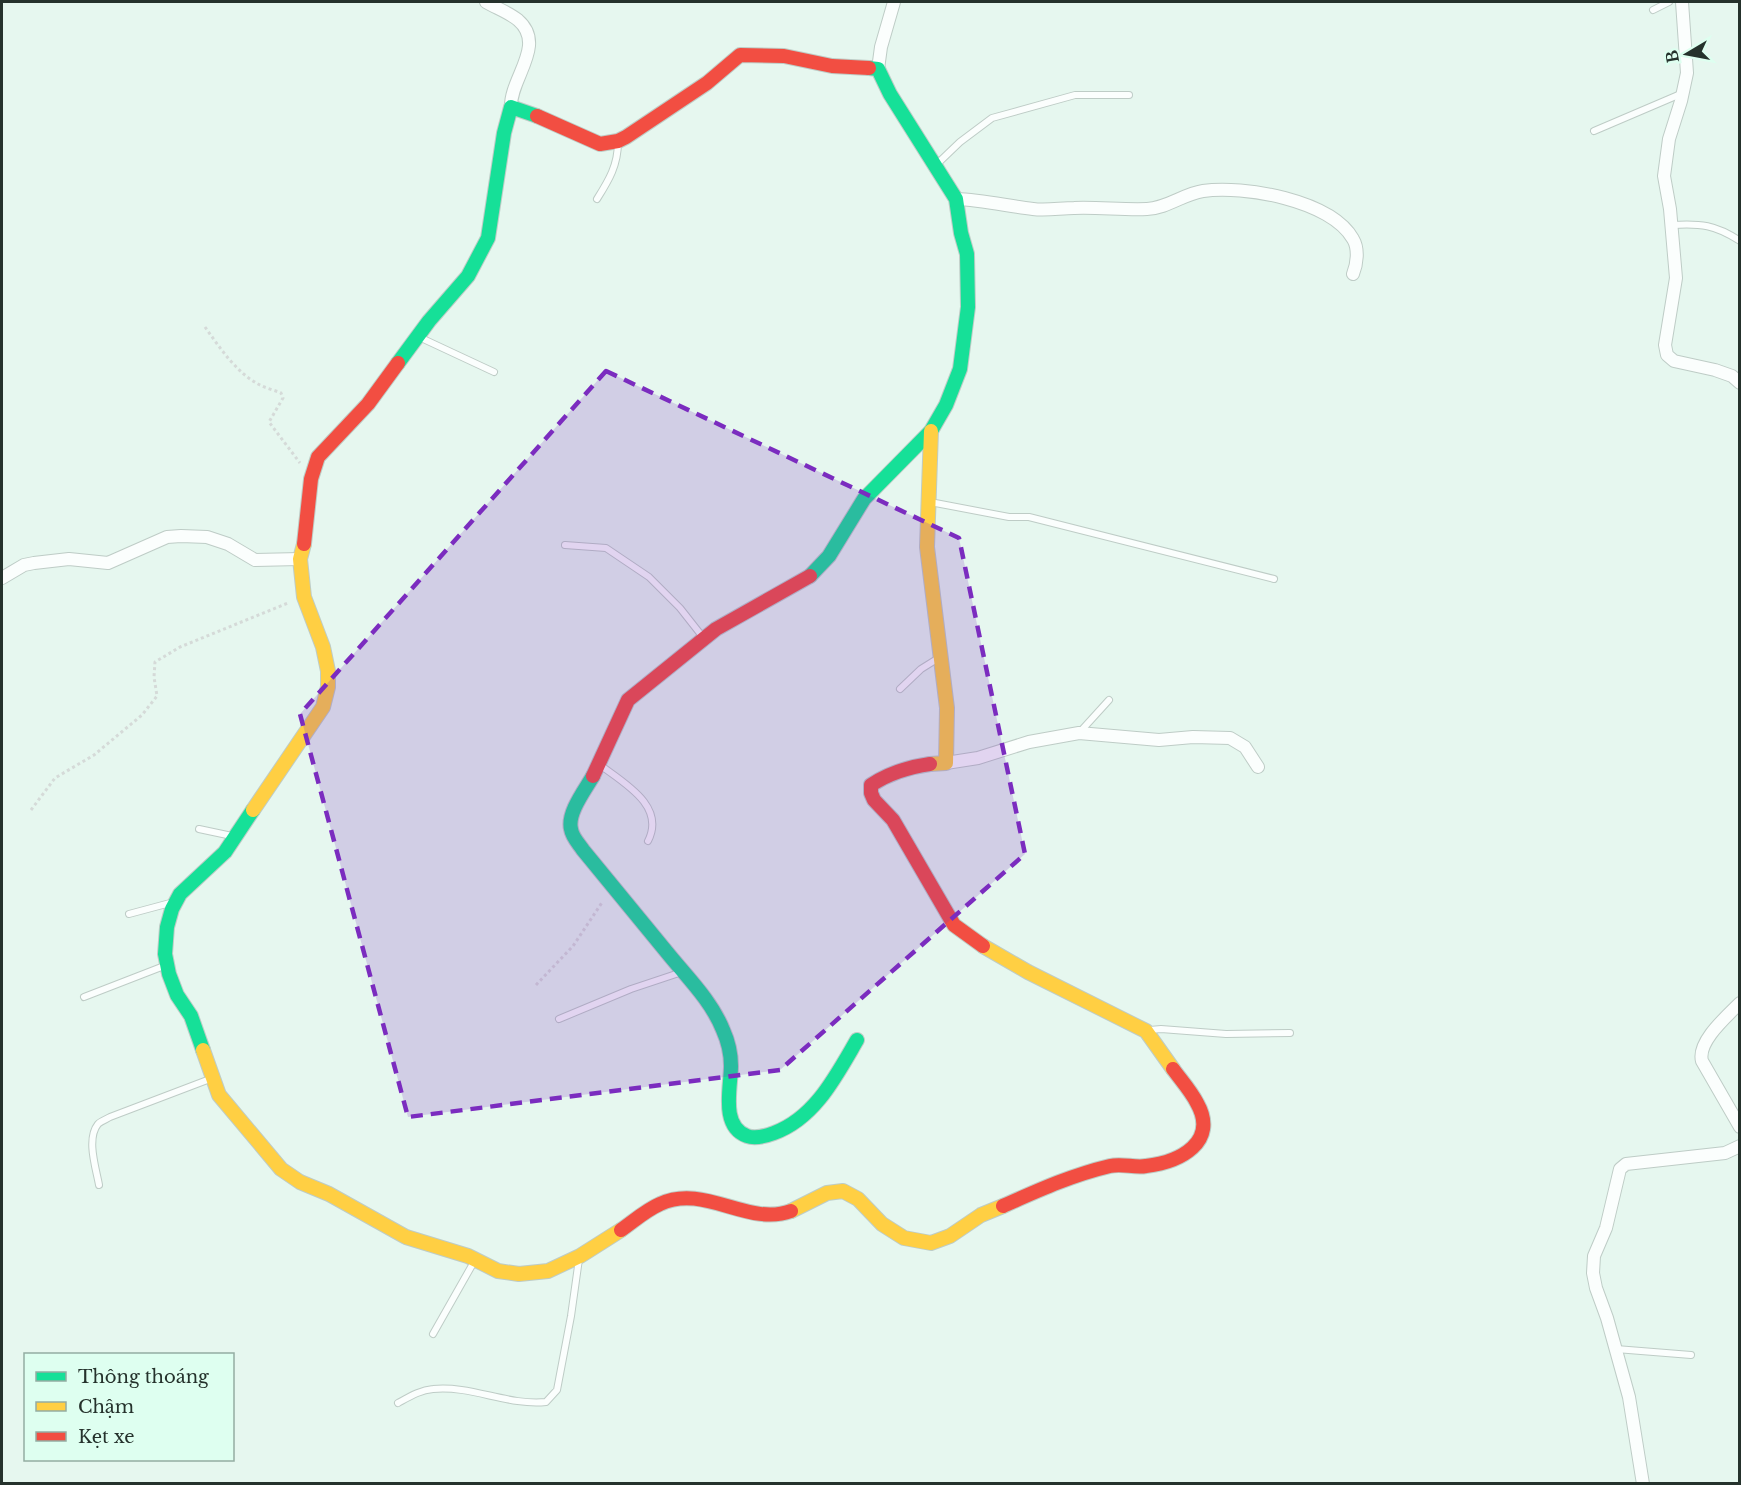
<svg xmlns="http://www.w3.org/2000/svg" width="1741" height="1485" font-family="'Libre Baskerville',serif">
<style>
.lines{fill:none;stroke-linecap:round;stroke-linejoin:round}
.lane-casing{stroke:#beccc6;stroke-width:8}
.street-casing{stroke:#beccc6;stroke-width:14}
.fast-casing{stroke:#beccc6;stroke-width:16}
.slow-casing{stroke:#beccc6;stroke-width:16}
.jam-casing{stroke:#beccc6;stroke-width:16}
.path{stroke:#d5dad8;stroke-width:3;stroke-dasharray:3 3;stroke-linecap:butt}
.lane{stroke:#fbfefd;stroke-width:6}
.street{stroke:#fbfefd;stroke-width:12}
.fast{stroke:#16e098;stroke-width:14}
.slow{stroke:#ffcf43;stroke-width:14}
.jam{stroke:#f24e42;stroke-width:14}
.marked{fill:#7b2cbf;fill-opacity:0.2;stroke:#7b2cbf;stroke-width:4.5;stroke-dasharray:12 8;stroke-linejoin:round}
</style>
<rect width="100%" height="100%" fill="#e6f7ef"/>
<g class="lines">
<defs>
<path id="lane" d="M1653,10L1669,2
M1594,131L1683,93
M936,165L960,142L992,118L1075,95H1129
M597,199C609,180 618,165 618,142
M1672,225C1700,223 1716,225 1740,241
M419,337L494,372
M930,502L1009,517H1029L1274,579
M565,545L606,548L649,577L680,608L702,636
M900,689L921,669L937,659
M1079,733L1109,700
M600,765C624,783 666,806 648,841
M199,829L232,836
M129,914L170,903
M84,997L164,966
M559,1019L631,989L679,973
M1150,1030L1161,1029L1226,1034L1290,1033
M99,1185C96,1168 86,1139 98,1124C101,1121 107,1119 110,1117L210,1079
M433,1334L475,1260
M1616,1349L1691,1355
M398,1403C409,1397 420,1390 433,1389C471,1385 508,1406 546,1402L557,1390L571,1316L579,1259"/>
<path id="street" d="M486,2C496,8 508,12 518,20C547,45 510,78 511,107
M1682,2L1687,73L1681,101L1669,139L1664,176L1670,209L1676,278L1665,345L1667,355L1674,361L1715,370L1732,376L1740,383
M878,69L881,47L894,2
M956,199C983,200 1007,206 1033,209C1046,211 1061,208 1074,208C1098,207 1123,210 1147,209C1168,208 1183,194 1203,191C1243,185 1331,200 1353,239C1359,249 1357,264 1353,274
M2,578L24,565L34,563L69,559L108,563L167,537L181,536L207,537L228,544L255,560L300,559
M946,763L978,758L1029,742L1079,733L1159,740L1193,737L1230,738L1245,747L1258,767
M1740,1003C1726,1017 1697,1042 1702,1061L1740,1127
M1643,1484L1629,1397L1607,1318L1596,1288L1593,1273L1594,1256L1606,1228L1620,1169L1626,1164L1725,1153L1740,1146"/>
<path id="fast" d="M398,363L429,321L468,276L488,238L504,133L511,107L537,116
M810,576L829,556L864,499L931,431L946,405L960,369L968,307L967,254L961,233L956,199L890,94L878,69L869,68
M593,776C585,790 567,813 571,829C572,837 579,844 583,850C612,885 641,921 670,956C689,979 712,1002 723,1030C728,1041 731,1054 731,1066C731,1087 720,1126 747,1136C755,1139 766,1136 774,1133C815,1118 836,1076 857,1040
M203,1050L191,1016L177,995L169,974L165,954L167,927L172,909L180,894L225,852L253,810"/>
<path id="slow" d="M930,764L946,763L947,708L927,547L931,431
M253,810L323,707L328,687V671L323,647L304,597L300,559L304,544
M983,946L1028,972L1146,1031L1173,1069
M203,1050L219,1095L281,1169L300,1182L329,1194L406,1237L468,1256L498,1271L519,1274L548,1271L580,1256L621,1230
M791,1211L827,1193L843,1191L858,1199L882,1224L904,1238L931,1243L950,1236L981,1215L1003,1206"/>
<path id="jam" d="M537,116L600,144L618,141L626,137L707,83L740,55L784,56L832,66L869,68
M304,544L311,479L318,457L368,404L398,363
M930,764C908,767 889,773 871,785V793L874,800L893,820L954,925L983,946
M593,776L628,700L716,629L810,576
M1003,1206C1039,1190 1072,1175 1110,1166C1122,1163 1134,1168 1146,1166C1180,1162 1219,1142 1197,1103C1191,1091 1181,1080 1173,1069
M621,1230C634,1221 646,1210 660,1204C704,1183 748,1227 791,1211"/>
</defs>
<use href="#lane" class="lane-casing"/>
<use href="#street" class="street-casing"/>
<use href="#fast" class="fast-casing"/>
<use href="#slow" class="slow-casing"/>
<use href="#jam" class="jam-casing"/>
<path class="path" d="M205,327C220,348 236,372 258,384C265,388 274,390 281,393L283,398L269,422L300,463
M31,810L55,778L94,755L142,715L157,696L154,677L155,662L180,647L288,603
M536,985L573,946L603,901"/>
<use href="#lane" class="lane"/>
<use href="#street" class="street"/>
<use href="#fast" class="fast"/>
<use href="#slow" class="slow"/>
<use href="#jam" class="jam"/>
</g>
<path class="marked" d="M606,371L959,538L1025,854L780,1070L408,1117L300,714Z"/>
<rect width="1741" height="1485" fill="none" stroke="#25322c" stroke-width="6"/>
<rect x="24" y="1353" width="210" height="108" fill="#defff0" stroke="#94ada2" stroke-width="1.5"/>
<rect x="36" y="1372" width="30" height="9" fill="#16e098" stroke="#94ada2" stroke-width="1.5"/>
<text x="78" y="1383" font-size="18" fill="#25322c">Thông thoáng</text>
<rect x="36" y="1402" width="30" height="9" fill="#ffcf43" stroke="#94ada2" stroke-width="1.5"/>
<text x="78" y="1413" font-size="18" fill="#25322c">Chậm</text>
<rect x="36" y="1432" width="30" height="9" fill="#f24e42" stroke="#94ada2" stroke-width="1.5"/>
<text x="78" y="1443" font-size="18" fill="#25322c">Kẹt xe</text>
<g transform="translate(1687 54) rotate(260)" stroke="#defff0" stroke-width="4.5" paint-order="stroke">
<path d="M0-4.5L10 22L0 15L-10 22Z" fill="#25322c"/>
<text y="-9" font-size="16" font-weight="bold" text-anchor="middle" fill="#25322c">B</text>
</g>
</svg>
